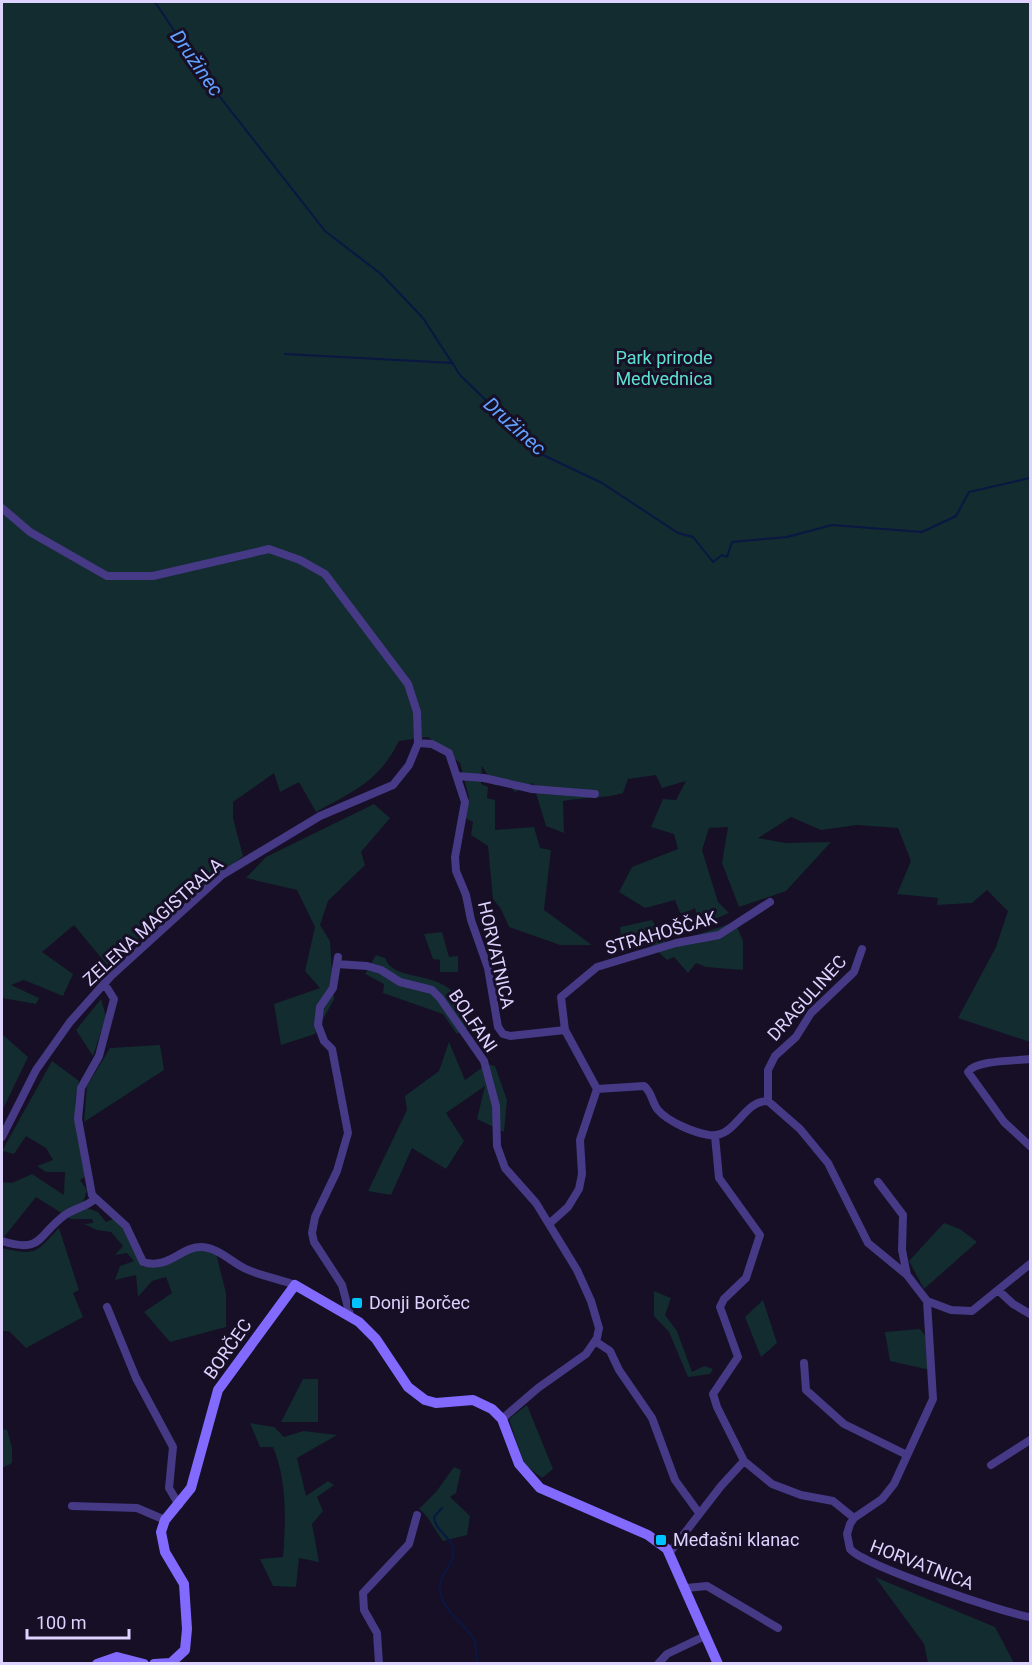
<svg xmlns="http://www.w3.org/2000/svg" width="1032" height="1665" font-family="Roboto,sans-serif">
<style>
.green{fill:#122c2f}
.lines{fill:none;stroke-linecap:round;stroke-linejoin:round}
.stream{stroke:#0a1743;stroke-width:2}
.street{stroke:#463985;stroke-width:8}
.secondary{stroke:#826aff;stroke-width:10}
.poi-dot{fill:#00c2fe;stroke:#160f25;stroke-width:2}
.labels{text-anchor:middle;stroke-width:6;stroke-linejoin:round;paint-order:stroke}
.park-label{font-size:18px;fill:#5de0d1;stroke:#160f25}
.street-label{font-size:18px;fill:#ded3ff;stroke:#160f25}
.poi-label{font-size:18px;fill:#ded3ff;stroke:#160f25;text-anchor:start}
.water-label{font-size:20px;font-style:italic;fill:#61a1ff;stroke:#160f25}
</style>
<rect width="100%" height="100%" fill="#160f25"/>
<path class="green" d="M2,2H1030V1042L958,1018L996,947L1008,911L987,890L972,903L937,905L938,898L897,894L911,861L898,828L857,825L821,830L791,817L758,838L786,843L831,842L786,891L739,907L722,863L728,827L709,828L702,850L718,902L729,913L699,926L695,908L681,915L675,900L645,908L619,892L632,867L678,849L674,834L651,827L663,799L676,800L686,781L662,788L656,775L628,779L623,793C603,799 584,797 563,801L564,833L546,826L533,783L515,792L509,785H494L482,766L481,784L488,787L487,798L495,800V830L534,827L540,848L551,850L544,910L592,945H560L509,927L501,909L493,899L488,846L471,835L473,822L465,818L469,797L460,763L428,737L399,741C379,781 354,791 316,812L299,782L280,792L274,773L233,802V818L243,856L107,965L74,925L42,952L73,974L63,996L24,980L11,985L39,998L36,1004L2,998Z
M374,804L390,818L361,852L365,865L328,901L320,925L330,941L334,999L315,1034L281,1045L274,1004L320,988L305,971L315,927L297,890L246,878L266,857Z
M652,920L667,945L735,922L743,941V970L706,967L696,963L688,973L674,957L667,960L649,943L622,948L620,927Z
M442,932L449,957L458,956V972H440V960L433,959L424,934Z
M376,955L385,958C396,989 463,960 467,1028L457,1034L443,1014L383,993L384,984L365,974Z
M101,999L106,1017L93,1056L76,1030Z
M2,1034L28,1057L3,1109L2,1107Z
M449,1042L465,1080L487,1064L495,1066L507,1100L504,1132L477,1119L485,1086L446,1113L464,1141L446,1169L412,1148L391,1195L368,1191L407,1110L405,1096L439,1071Z
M160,1045L164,1070L84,1122L87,1086L110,1048Z
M52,1061L79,1081C69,1114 80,1144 85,1177L80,1180L87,1190L82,1206L98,1212L106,1222L113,1219L124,1229L143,1267L199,1250L216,1253L226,1293V1327L170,1342L144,1312L172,1293L166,1277L152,1281L138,1297L136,1275L115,1280L120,1266L134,1261L127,1253L115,1255L123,1246L111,1232L97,1230L84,1224L93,1223L92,1219H71L36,1197L4,1237L2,1236V1182L12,1183L32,1174L64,1195L65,1172H46L37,1166L53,1160L46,1148L26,1136L14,1154L2,1151Z
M944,1223L960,1229L977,1242L924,1289L909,1261Z
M59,1228L79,1290L73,1293L83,1317L26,1348L9,1331H2V1248C37,1256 35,1253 59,1228Z
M654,1291L671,1298L665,1315L677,1331L692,1372L704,1366L713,1369L710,1374L688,1377L669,1332L654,1316Z
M763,1300L777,1343L761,1357L745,1317Z
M920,1329L927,1338L930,1370L890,1361L885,1332Z
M303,1379H318V1422H281Z
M527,1405L553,1469L542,1478L524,1464L509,1419Z
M250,1423L274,1427L284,1437L303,1431L337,1435L297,1458L306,1496L328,1481L334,1485L317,1497L323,1511L312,1524L319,1562L299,1558L296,1587L273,1586L260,1559L283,1557C286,1521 287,1480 273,1447H260Z
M2,1429L7,1430L12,1448V1463L2,1468Z
M454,1467L461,1470L456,1493L450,1497L470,1516L467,1535L443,1541C434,1530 430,1517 419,1509L436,1492Z
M875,1577L995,1627L1014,1663H928L924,1644Z"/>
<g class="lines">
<path class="stream" d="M155,2L209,83L325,231L381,274L423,318L460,375L541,454L602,483L678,533L693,537L713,562L722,555L727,557L732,542L787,537L832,525L922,532L956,516L969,492L1030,478
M285,354L453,363
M442,1508L434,1517C435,1530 449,1535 453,1548C457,1563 437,1574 440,1591C444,1614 465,1622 474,1640C477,1646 476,1657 477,1664"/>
<path class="street" d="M2,508L30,532L107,576H153L269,549L300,560L325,574L408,684L417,712L418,743L409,765L393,785L320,816L222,875L111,976L70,1022L36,1070L2,1137
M418,743L432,744L449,753L465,802L455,857L456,871L466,895L471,920L488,968L498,1027L503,1034L510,1036L565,1030
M457,776L484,778L532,789L595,794
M770,902L719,935L676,943L597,967L561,997L565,1030L597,1089L644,1086C652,1092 652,1103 658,1110C668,1122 695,1133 709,1135C736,1139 743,1100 768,1101L800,1129L828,1163L868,1243L907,1275L927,1301L933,1399L894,1484L882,1499L854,1518L850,1524L847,1534L850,1549C865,1566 1004,1613 1030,1617
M338,957L333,988L320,1007L318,1025L324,1041L332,1049L348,1133L337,1171L315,1217L312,1233L314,1242L342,1285L350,1315
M337,964L367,966L381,970L400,982L432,990L440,998L484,1061L496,1106L497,1146L505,1168L536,1203L577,1270L591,1301L599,1328L597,1338L586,1354L538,1388L502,1419
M104,983L114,999L99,1056L81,1088L78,1119L92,1195L126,1226L143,1262C168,1270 181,1247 200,1247C218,1247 231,1262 246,1269C261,1276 279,1279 295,1285
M1030,1059C1016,1061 975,1060 968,1072L1004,1122L1030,1146
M768,1101V1070L775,1056L796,1037L811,1013L854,972L862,949
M715,1136L719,1178L760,1235L746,1278L724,1299L720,1307L738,1357L713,1394L717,1407L744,1461L772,1484L801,1495L833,1501L854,1518
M878,1182L903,1215L902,1250L907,1275
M549,1224L568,1207L579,1189L582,1174L580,1140L597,1089
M2,1241C43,1254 37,1235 65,1215C75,1208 86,1207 95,1199
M999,1291L1013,1304L1030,1314
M927,1301L951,1310L972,1311L1030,1264
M107,1307L136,1378L173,1447L169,1488L179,1505
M595,1341L610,1351L619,1370L652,1418L675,1480L699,1513
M804,1363L806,1390L844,1424L907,1455
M991,1465L1030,1440
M72,1506L137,1508L165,1520
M670,1552L721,1486L744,1461
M686,1588L707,1586L778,1628
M379,1664L377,1633L364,1610L363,1593L409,1544L417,1515
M658,1664L667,1654L705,1636"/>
<path class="secondary" d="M97,1664L117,1657L144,1664
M154,1664L171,1663L185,1650L187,1629L184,1584L165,1552L161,1532L165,1520L191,1488L218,1390L295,1285L359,1322L376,1339L408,1387L425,1400L436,1403L473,1400L492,1409L502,1419L519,1464L540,1488L648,1535L667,1549L718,1664"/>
</g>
<g class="poi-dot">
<rect x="351" y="1297" width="12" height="12" rx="3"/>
<rect x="655" y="1534" width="12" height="12" rx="3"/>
</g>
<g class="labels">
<g class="park-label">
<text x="664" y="364">Park prirode<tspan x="664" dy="21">Medvednica</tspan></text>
</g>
<g class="street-label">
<text transform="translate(153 922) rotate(-42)" y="6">ZELENA MAGISTRALA</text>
<text transform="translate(661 933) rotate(-16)" y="6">STRAHOŠČAK</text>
<text transform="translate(496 955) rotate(77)" y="6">HORVATNICA</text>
<text transform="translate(807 998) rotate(-48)" y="6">DRAGULINEC</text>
<text transform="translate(473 1021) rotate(56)" y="6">BOLFANI</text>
<text transform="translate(228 1349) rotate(-55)" y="6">BORČEC</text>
<text transform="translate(922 1565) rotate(21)" y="6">HORVATNICA</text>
</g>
<g class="poi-label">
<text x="369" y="1309">Donji Borčec</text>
<text x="673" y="1546">Međašni klanac</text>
</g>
<g class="water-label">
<text transform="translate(197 63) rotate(55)" y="7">Družinec</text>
<text transform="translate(515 426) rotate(42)" y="7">Družinec</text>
</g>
</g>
<rect width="1032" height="1665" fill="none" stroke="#ded3ff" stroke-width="6"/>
<path d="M27 1629v9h102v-9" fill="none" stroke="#ded3ff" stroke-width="3"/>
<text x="36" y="1629" font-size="18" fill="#ded3ff" stroke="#160f25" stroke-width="4.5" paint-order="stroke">100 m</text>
</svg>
